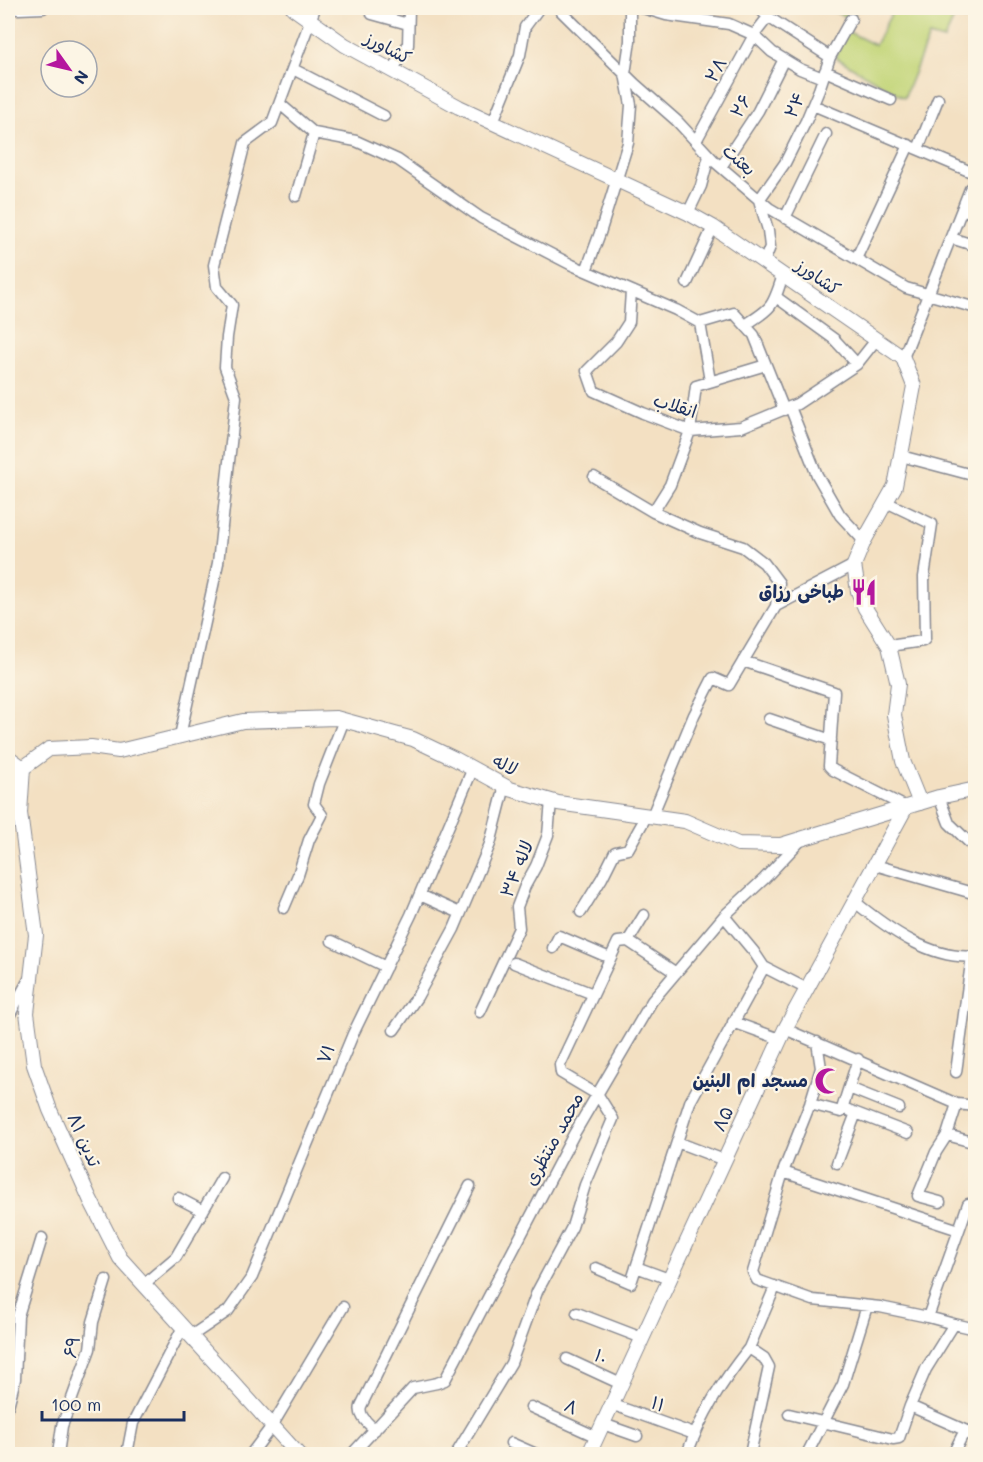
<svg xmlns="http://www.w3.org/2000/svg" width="983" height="1462" font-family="Mali,'Playpen Sans Arabic',sans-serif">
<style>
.green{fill:#c2d578;stroke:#6e826b;stroke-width:1.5}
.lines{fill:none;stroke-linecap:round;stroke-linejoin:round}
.minor-casing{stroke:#878890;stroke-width:13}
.tertiary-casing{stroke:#878890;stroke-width:16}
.minor{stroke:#fff;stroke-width:10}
.tertiary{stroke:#fff;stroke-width:14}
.labels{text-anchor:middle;stroke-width:4.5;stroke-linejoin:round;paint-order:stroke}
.street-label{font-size:18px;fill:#1b2f5e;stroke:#fcf5e5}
.poi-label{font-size:18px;font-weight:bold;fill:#1b2f5e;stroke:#fcf5e5;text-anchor:end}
</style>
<rect width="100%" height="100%" fill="#fcf5e5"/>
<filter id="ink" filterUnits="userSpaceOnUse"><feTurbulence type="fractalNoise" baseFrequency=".0167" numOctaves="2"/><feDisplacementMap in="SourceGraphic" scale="12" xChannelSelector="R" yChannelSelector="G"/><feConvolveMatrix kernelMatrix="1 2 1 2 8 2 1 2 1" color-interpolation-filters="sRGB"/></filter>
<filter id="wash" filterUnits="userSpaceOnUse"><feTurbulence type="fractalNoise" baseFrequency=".008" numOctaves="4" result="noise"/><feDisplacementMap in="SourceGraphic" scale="24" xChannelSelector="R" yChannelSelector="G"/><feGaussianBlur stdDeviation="1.35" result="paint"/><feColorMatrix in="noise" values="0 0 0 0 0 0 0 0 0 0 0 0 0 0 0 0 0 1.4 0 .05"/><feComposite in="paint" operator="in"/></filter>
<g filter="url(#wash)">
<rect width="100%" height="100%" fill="#f3e0c2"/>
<path class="green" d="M825,8H858L851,19Z
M879,8H975L974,22L955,16L944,40L929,36L904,98L835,57L847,31L875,45L891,14Z"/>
</g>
<g filter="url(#ink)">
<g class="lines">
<defs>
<path id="minor" d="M8,8L18,9L43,8
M558,8L635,84L677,121L715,162L769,208L906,288L976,308
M643,8L666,15L729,24L754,35L772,52L800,69L823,78
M759,8L768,17L830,57
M372,14L408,24
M293,69L384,116
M392,71L408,45L409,8
M825,71L891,100
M280,104L314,133L356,141L398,160L481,218L572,265L676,310L700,323L734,313L754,335L784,410
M813,105L976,174
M493,122L520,55L525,27L539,8
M696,141L754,35L768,17
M918,149L938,99
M721,167L758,111L784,59
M296,196L314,133
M962,209L976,214
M688,213L701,186L709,156
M785,218L826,134
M951,238L976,246
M856,259L909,145
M764,262L770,247L768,230L759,200L785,163L806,121L819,90L830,57L851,19
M586,271L600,233L628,143L631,105L625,74L630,41V8
M687,283L713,227
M631,291L629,322L616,342L587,371L594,391L643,413L690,431L741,427L797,404L857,364L876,340
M776,297L834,339L857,364
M700,323L710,381
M745,325C773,308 773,306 783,275
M903,358L970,189L976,184
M790,407L817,475L840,515L864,541
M901,456L976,476
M594,477L653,512L700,533L743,547L764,563L779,583L776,606L729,685L713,678L694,715L652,816
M886,502L932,524L924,577L925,639L923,641L889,646
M653,512L670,485L690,431L696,386L766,365
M776,606L854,565
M743,661L834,692L829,766L833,770L906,807
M769,719L831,740
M180,736L218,563L236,397L225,367L227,337L232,305L217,287L214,265L245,143L272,123L315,8
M939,797L949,823L976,849
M8,804L20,813
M875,865L976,894
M420,895L460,913
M855,902C887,928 932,961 976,956
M284,908L298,875L309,840L322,815L314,804L319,784L344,720
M581,912L602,878L615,852L628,849L647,815
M724,916L754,952L764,967L807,989
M332,941L386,967
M628,941L676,973
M553,948L559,936L610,958
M514,963L593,994
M480,1012L519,928L517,907L525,886L536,866L548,835L551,801
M8,1018L29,979
M733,1022L780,1039
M785,1029L957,1104L976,1106
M394,1030L417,997L454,929L490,844L505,786
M817,1042L821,1068L810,1104L783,1172L753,1272L757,1280L813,1300L880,1307L928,1317
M956,1072L972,956
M849,1088L899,1108
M810,1104L841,1112L858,1059
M843,1108L908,1133
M947,1135L976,1143
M677,1142L724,1160
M837,1163L856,1113
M783,1172L959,1230L968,1204
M178,1198L203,1211
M940,1202L918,1196L936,1152L947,1135L957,1104
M636,1267L669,1279
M596,1268L631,1283L690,1102L764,967
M144,1284L176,1257L222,1178
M577,1313L642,1338
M954,1324L928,1317L959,1230
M191,1336L228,1311L252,1277L353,1034L411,915L473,768
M749,1348L775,1287
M567,1359L621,1384
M611,1404L694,1434
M8,1406L15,1379L18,1316L42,1238
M910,1406L926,1369L954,1324L976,1329
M531,1407L597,1437
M789,1414L893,1439L899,1438L910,1406L969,1432
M603,1424L637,1436
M375,1430C368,1423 358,1416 361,1406L470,1186
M511,1443L536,1454
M58,1454L62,1426L90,1349L93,1322L106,1280
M127,1454L133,1423L183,1327
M251,1454L272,1426L343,1307
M352,1454L413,1388L437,1383L445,1380L574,1134L652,1001L724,916L764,879L801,840
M456,1454L511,1363L537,1292L572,1227L585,1185L613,1119L598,1095L561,1073L560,1065L618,942L628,941L644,915
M687,1454C702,1413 722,1382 749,1348L764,1358L769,1367L752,1445L751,1450L754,1454
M807,1454L843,1384L867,1306
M953,1454L962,1436L976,1428"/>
<path id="tertiary" d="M293,8L345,45L459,107L688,213L713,227L903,358L914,386L895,486L864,541L854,565L858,591L865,608L889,646L898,684L894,715L903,761L920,803
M8,757L23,768
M23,768L49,749L91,747L119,751L243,721L336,718L413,739L455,759L510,789L558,803L685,821L738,844L781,845L939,797L976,789
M23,768L20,813L36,935L27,1013L34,1065L50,1110L90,1199L120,1258L298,1454
M589,1454L785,1029L906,807"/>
</defs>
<use href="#minor" class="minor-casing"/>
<use href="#tertiary" class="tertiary-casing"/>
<use href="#minor" class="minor"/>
<use href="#tertiary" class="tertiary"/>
</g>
</g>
<defs>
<symbol id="restaurant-bare" viewBox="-9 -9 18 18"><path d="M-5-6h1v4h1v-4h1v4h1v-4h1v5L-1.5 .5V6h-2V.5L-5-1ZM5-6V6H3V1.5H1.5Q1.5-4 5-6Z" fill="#b5179e" stroke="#fcf5e5" stroke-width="2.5" paint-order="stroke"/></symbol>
<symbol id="mosque-bare" viewBox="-9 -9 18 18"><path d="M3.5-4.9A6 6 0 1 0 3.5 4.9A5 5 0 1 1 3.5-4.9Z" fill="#b5179e" stroke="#fcf5e5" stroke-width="2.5" paint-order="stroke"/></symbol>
</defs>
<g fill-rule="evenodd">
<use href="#restaurant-bare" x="845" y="573" width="38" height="38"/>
<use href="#mosque-bare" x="809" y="1062" width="38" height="38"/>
</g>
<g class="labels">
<g class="street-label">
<text transform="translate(388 48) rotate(28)" y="6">کشاورز</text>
<text transform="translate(716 70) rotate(-61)" y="6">۲۸</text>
<text transform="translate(795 105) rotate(-66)" y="6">۲۴</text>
<text transform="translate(741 106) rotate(-59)" y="6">۲۶</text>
<text transform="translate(739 160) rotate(42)" y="6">بعثت</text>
<text transform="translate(818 277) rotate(35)" y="6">کشاورز</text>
<text transform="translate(675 406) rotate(17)" y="6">انقلاب</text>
<text transform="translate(505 765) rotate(27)" y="6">لاله</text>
<text transform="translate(517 869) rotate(-68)" y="6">لاله ۳۴</text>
<text transform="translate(326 1054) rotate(-68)" y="6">۷۱</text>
<text transform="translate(723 1119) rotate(-65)" y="6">۸۵</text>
<text transform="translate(554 1139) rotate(-61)" y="6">محمد منتظری</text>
<text transform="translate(84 1140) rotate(66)" y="6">تدین ۸۱</text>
<text transform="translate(72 1347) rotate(-78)" y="6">۶۹</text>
<text transform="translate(601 1357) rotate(25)" y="6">۱۰</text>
<text transform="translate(658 1404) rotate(20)" y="6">۱۱</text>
<text transform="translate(571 1407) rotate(25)" y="6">۸</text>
</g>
<g class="poi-label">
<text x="844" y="598">طباخی رزاق</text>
<text x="808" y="1087">مسجد ام البنین</text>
</g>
</g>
<rect width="983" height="1462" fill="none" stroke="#fcf5e5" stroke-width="30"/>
<g transform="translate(69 69) rotate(124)"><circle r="28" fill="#fcf5e5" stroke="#a2a6af" stroke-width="1.5"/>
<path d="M0-4.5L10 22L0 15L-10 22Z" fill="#b5179e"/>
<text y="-9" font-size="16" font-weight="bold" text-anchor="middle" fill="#1b2f5e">N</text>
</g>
<path d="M42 1411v9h142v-9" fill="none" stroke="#1b2f5e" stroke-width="3"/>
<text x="51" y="1411" font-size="18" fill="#1b2f5e" stroke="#fcf5e5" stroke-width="4.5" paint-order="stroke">100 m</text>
</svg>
